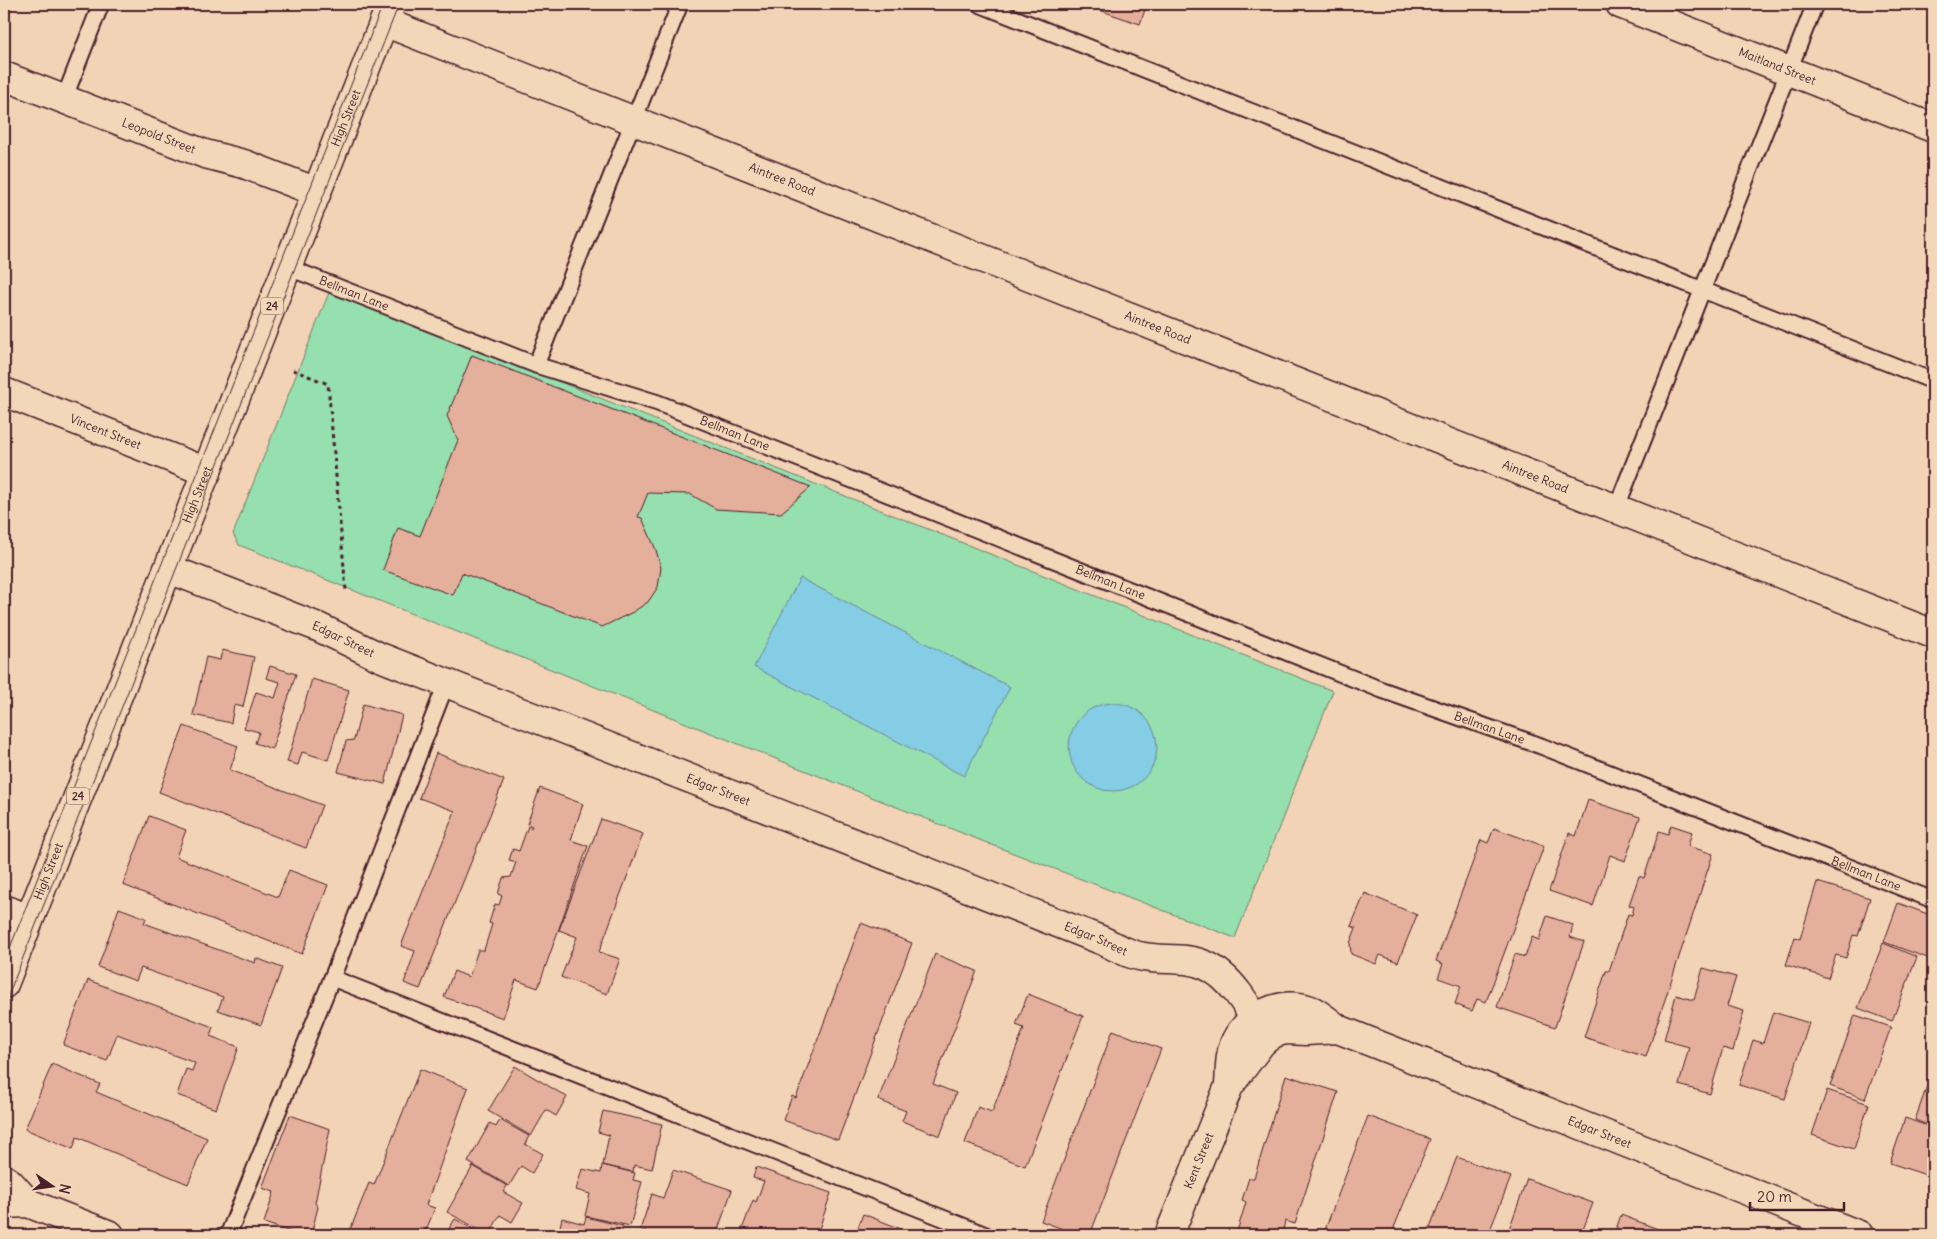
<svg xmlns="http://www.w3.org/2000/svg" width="1937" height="1239" font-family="Delius,sans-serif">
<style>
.green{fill:#96dfae;stroke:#707f6c}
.water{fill:#84cde4;stroke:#6d879a}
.building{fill:#e4b09b;stroke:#4a1f2b}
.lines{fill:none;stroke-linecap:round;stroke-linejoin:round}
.service-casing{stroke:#4a1f2b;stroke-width:19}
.minor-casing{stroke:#4a1f2b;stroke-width:31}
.primary-casing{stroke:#4a1f2b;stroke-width:31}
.path{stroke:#4a1f2b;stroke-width:3;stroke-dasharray:4 4;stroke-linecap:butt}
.service{stroke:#f2d8b9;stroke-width:15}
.minor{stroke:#f2d8b9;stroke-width:28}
.primary{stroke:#f2d8b9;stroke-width:28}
.tram{stroke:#4a1f2b;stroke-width:1}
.labels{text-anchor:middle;stroke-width:4;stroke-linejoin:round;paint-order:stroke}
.shield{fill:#f2d8b9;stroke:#7c5656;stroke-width:1}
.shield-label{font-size:11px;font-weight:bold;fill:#4a1f2b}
.street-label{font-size:12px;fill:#4a1f2b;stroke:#f2d8b9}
</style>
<rect width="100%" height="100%" fill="#f3d3b5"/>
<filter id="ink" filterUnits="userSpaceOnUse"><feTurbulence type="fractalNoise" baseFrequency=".02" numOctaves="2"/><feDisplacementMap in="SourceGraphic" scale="10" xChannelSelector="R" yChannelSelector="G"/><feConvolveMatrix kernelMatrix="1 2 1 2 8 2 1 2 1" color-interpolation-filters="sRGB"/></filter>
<g filter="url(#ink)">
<path class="green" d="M330,290L1333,691L1235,938L987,843L239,545L233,534Z"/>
<path class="water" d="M800,578L1010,687L964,776L754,667Z
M1069 747a44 44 0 1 1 88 0a44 44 0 1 1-88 0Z"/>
<path class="building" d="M1101,4H1147L1140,24L1099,10Z
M472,355L811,487L781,513L716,509L690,494L648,493L638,517L642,518L656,550L661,568L658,587L648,602L633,612L602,627L462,573L453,595L383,570L398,528L420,536L458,440L447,416Z
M222,650L254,657L243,707L234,705L231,723L193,715L206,657L220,660Z
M270,666L296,674L272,749L255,743L259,732L244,728L256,692L275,698L280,682L266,678Z
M312,679L349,690L328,760L302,752L298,765L287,762Z
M363,704L402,715L385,784L338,772L346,741L354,740Z
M184,726L238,746L230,770L322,805L306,848L159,792Z
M436,753L504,780L420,989L404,983L415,951L401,946L455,811L419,798Z
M540,788L583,804L571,840L588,846L538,988L516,980L503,1018L444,997L454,971L469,977L478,950H484L492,924L489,923L495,904L499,905L502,896L498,894L503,878L511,877L516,862L509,860L513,849L519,851L528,826L531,828L532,826L527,824Z
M1588,800L1640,817L1625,861L1610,855L1593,906L1549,891L1569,833L1576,836Z
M149,816L186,830L176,857L278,897L289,870L328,885L302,954L123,885Z
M601,819L643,834L599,952L620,959L607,994L561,977L577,937L559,930Z
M1671,825L1692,832L1688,846L1713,854L1646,1057L1584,1037L1606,971H1609L1628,914L1632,915L1634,907L1629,905L1639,876L1644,878L1659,831L1668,834Z
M1494,828L1544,846L1486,1002L1477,999L1472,1011L1455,1004L1461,986L1438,978L1443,964L1436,961L1481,840L1488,843Z
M1817,882L1870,898L1858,936L1853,935L1846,958L1836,955L1828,978L1786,965L1795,937L1800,939Z
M1365,893L1417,915L1398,962L1380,955L1376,964L1351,954L1350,943L1356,928L1351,926Z
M1898,903L1933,916V960L1884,942Z
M119,908L146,918L144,923L255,963L256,958L282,968L261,1025L218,1010L223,997L141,968L136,981L98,967Z
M1547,916L1573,925L1570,937L1584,942L1555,1027L1497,1007L1515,954L1525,957L1532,937L1539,940Z
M861,923L912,943L838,1140L783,1120L792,1096L796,1098Z
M1883,943L1917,957L1892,1021L1858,1008Z
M935,954L977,971L933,1084L956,1093L940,1136L902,1121L906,1111L878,1100Z
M1703,968L1736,977L1727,1006L1744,1011L1733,1051L1723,1048L1710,1094L1679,1085L1689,1047L1664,1040L1676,995L1694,1000Z
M88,980L213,1027L210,1036L239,1047L216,1109L177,1095L186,1069L192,1071L195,1063L117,1034L107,1061L63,1045Z
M1028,994L1083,1016L1025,1166L965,1143L978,1107L992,1112L1024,1028L1016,1025Z
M1773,1012L1809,1023L1785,1099L1739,1085L1753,1040L1763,1043Z
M1855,1015L1891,1027L1865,1099L1830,1086Z
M1113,1030L1161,1049L1090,1235H1079L1041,1221Z
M52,1064L100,1084L96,1092L207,1138L188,1184L77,1137L73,1149L25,1129Z
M515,1066L567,1097L556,1116L546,1110L531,1136L488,1111Z
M420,1069L468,1088L426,1205L435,1208L424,1235H348L369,1183L374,1185Z
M1933,1069V1127L1915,1120Z
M1286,1075L1338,1092L1295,1224L1285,1221L1282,1235H1236L1246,1202L1242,1200L1249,1178H1254Z
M1827,1090L1869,1104L1854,1149L1812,1135Z
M603,1111L662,1124L652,1169L634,1165L633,1172L603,1165L609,1135L598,1132Z
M290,1115L330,1129L315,1203L318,1207L311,1235H300L264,1223L274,1192L262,1188Z
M1368,1116L1430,1139L1391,1235H1323Z
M1905,1118L1933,1128L1932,1177L1890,1163Z
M500,1120L529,1136L525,1144L543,1154L532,1173L521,1166L509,1186L468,1162L490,1123L496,1127Z
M1457,1157L1511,1177L1488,1235H1427Z
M602,1165L635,1173L633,1180L642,1182L630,1226L585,1216L590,1194L576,1190L582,1169L601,1173Z
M473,1166L507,1186L503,1192L523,1203L512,1222L500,1215L489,1235L447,1212Z
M756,1167L831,1193L817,1235H740L753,1200L756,1202L764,1181L753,1178Z
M673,1170L732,1190L716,1235H655L640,1230L652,1194L663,1198Z
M1527,1179L1593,1203L1581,1235H1507Z
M863,1214L899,1228L896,1235H855Z
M1621,1215L1674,1235H1614Z
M586,1217L623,1226L621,1235H558L562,1218L584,1224Z
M455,1219L484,1235H445Z"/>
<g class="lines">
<defs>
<g id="service">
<path d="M979,4L1933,381"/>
<path d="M64,99L101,4"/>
<path id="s1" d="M287,267L536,365L658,403L1382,690L1541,746L1933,900"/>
<path d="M536,365L680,4"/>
<path d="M1616,509L1815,4"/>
<path d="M332,978L986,1235"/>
<path d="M228,1235L332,978L446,684"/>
</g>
<g id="minor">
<path id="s2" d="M1620,4L1933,128"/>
<path id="s3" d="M384,22L1933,634"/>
<path id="s4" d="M4,76L205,154L244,164L317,192"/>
<path id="s5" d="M4,392L207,472"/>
<path id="s6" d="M169,569L318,627L380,657L1101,940C1115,946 1128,955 1144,957C1164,961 1185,956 1205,965C1233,977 1251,1012 1266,1038"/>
<path d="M4,909L29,919"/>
<path id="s7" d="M1229,1086C1230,1074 1229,1058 1233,1047C1243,1017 1283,997 1313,1011C1322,1016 1330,1023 1338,1029L1859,1235"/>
<path d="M4,1179L9,1182L28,1203"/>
<path d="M4,1204L28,1203L110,1235"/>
<path id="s8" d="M1169,1235L1229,1086L1262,1042L1274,1033L1286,1030L1306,1031L1338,1029"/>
</g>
<g id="primary">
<path id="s9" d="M4,984L391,4"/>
</g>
</defs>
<use href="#service" class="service-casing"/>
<use href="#minor" class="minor-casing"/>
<use href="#primary" class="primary-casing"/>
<path class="path" d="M293,370L328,384L346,591"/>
<use href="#service" class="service"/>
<use href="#minor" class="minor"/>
<use href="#primary" class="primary"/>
<path class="tram" d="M4,963L383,4
M4,1006L399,4"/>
</g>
</g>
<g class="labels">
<g class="shield">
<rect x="261" y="297.5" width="22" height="17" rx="4"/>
<rect x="67" y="787.5" width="22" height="17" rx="4"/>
</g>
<g class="shield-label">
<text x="272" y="310">24</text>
<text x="78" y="800">24</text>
</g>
<g class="street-label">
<text dy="4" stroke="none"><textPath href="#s2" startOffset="169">Maitland Street</textPath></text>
<text dy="4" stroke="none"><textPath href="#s9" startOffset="931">High Street</textPath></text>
<text dy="4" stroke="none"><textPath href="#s4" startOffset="166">Leopold Street</textPath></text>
<text dy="4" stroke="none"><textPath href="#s3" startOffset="428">Aintree Road</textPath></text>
<text dy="4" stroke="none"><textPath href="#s1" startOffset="72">Bellman Lane</textPath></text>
<text dy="4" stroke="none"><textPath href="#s3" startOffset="832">Aintree Road</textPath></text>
<text dy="4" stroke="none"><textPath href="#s5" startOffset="109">Vincent Street</textPath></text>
<text dy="4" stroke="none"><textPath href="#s1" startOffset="478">Bellman Lane</textPath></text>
<text dy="4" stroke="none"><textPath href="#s3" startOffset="1238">Aintree Road</textPath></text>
<text dy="4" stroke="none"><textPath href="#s9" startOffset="526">High Street</textPath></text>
<text dy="4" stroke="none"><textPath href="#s1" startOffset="882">Bellman Lane</textPath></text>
<text dy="4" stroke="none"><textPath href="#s6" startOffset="188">Edgar Street</textPath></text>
<text dy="4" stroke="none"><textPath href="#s1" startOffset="1288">Bellman Lane</textPath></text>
<text dy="4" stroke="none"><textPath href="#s6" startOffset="592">Edgar Street</textPath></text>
<text dy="4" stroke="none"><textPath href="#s9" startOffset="121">High Street</textPath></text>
<text dy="4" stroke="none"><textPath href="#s1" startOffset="1692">Bellman Lane</textPath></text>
<text dy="4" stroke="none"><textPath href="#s6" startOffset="998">Edgar Street</textPath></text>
<text dy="4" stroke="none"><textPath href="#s7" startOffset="449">Edgar Street</textPath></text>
<text dy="4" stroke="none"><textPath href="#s8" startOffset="80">Kent Street</textPath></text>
</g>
</g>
<rect width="1937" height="1239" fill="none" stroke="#f2d8b9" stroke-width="20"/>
<rect x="10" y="10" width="1917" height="1219" fill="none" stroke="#4a1f2b" stroke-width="2" filter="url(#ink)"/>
<g transform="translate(52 1186) rotate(103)" stroke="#f2d8b9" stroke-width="4" paint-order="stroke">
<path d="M0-4L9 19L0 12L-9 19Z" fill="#4a1f2b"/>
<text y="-8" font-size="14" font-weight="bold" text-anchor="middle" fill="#4a1f2b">N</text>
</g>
<path d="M1750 1202v8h94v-8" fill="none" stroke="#4a1f2b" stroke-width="2.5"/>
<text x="1757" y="1202" font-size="15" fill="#4a1f2b" stroke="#f2d8b9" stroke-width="4" paint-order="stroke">20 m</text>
</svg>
